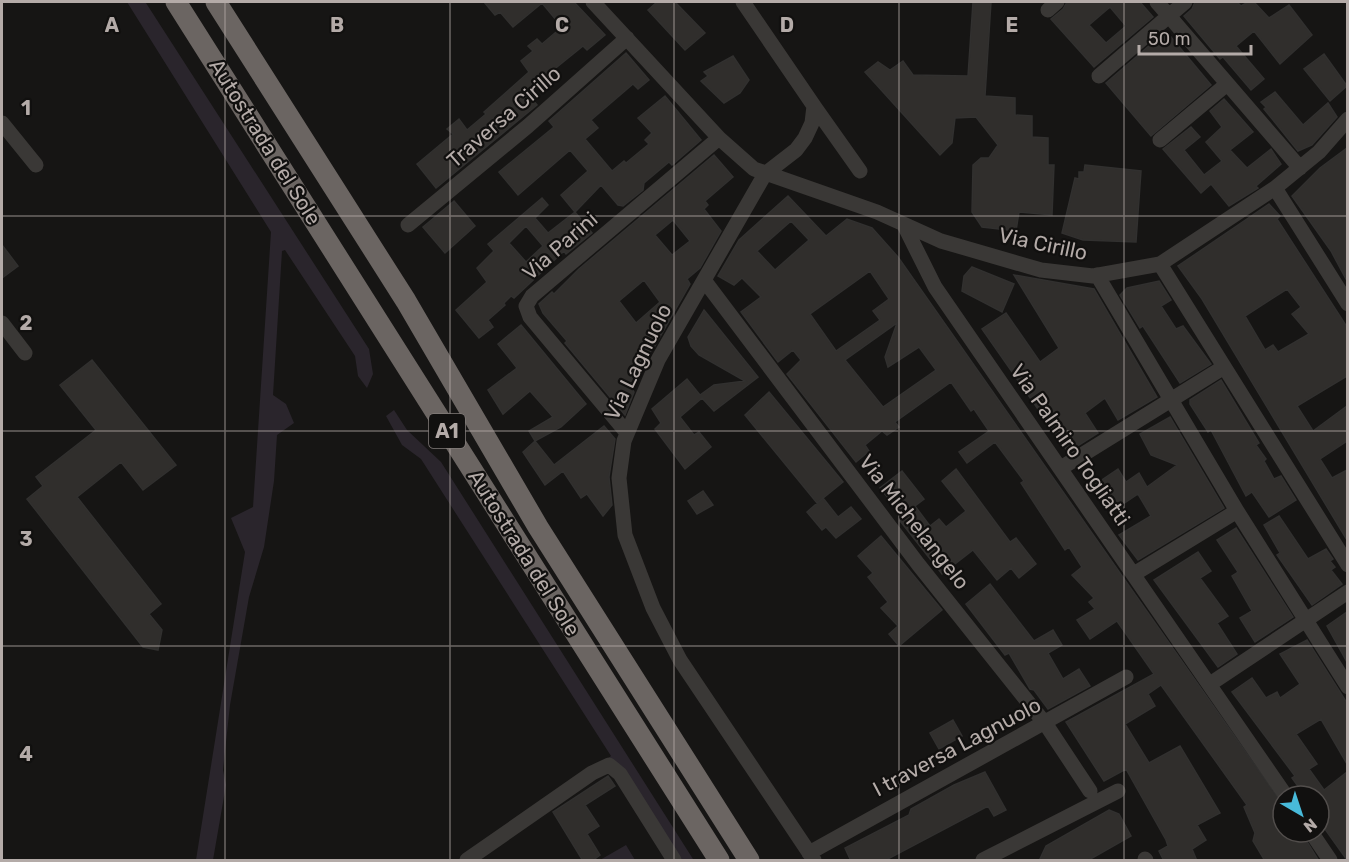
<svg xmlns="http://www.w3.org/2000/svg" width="1349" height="862" font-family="Rubik,sans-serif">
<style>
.green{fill:#2a252c}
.building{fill:#302e2c;stroke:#31302f;stroke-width:1.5;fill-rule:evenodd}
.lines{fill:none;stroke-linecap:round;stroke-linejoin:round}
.minor{stroke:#3a3836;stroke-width:15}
.highway{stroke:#6b6562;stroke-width:21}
.grid{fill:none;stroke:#b4aba8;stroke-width:1.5;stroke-opacity:0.55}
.labels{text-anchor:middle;stroke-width:4.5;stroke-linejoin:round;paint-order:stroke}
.shield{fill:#11100f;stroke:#837c7a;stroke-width:1.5}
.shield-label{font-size:20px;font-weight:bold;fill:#b4aba8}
.street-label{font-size:21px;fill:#b4aba8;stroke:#11100f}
.grid-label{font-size:20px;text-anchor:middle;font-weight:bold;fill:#b4aba8;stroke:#11100f;stroke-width:4.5;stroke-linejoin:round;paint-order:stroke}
</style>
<rect width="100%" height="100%" fill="#161514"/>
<path class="green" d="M127,2H148L146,3L369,349L373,374L367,388L358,376L355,356L285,250L282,251L273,395L286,404L294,423L277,435L274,481L264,547L249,597L230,705L223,770L226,785L213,860H196L245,552L231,518L253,507L271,232Z
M394,410L407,430L441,462L693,859L677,860L604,762L611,756L421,459L402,445L386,416Z
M626,845L635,860H600Z"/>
<path class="building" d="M484,2H574L605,35L587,50L583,46L526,92L537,105L436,188L417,164L453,134L447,129L459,119L467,130L486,114L484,112L529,72L521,61L533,51L528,46L537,39L542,44L562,27L542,3L513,27L500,12L495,15Z
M657,2H675L705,33L685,50L648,10Z
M973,2H991L985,96L1015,98V115L1032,116V137L1048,138V165H1054L1052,215L1019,212L1016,231L982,227L972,212L973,165L981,158H989L998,145L976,117L955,118L952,143L940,155L865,72L878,62L890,70L903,61L913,75L968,76Z
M1067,2H1140L1153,17L1094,67L1051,19L1063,9ZM1110,7L1126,26L1106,43L1089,25Z
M1195,2H1237L1241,6L1248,2H1254L1269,18L1289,5L1312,35L1280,64L1254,31L1236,46L1264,79L1251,90L1223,57L1220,59L1184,16L1192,9Z
M1166,31L1211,85L1151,136L1106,83Z
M626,53L649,80L638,89L633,84L591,120L598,128L585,139L612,171L624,161L626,163L649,144L645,140L652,133L638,118L665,96L701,140L672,165L669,162L644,183L643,190L623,206L618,205L601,185L575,212L561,195L588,171L570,150L518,195L499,172L554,127L549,121Z
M1324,54L1347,86L1330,101L1304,69Z
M733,56L749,80L740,93L724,103L701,81L708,76L704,72Z
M1275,92L1303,125L1328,103L1337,117L1312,145L1298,151L1264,109L1266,107L1261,102Z
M1224,99L1253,132L1230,150L1247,168L1271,149L1281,164L1256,186L1258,188L1229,206L1211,184L1201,193L1163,149L1191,127L1200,137L1184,150L1204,175L1222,161L1206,142L1222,127L1210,111Z
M1347,148V281L1331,251L1292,196L1320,168Z
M714,155L733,177L705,201L708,205L704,209L721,231L700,268L687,279L690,284L653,349L630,371L636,378L630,386L634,392L625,415L565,343L567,341L543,313L539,304L552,292L554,294L579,269ZM673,220L690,241L672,255L655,235ZM644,280L660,302L636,323L619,301Z
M1085,165L1141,171L1136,242L1083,240L1062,233L1075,178L1079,179V172H1084Z
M788,196L826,236L847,219L872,228L898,257L1283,805V832H1301L1319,861H1265L1253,841L1255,833L1244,807L1247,805L1161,685L1148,694L1155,706L1125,724L1149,763L1180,746L1220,813L1197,825L1206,840L1192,849L1197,861H1164L1159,851L1168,846L1166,840L1126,769L1104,781L1066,722L1154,674L1117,621L1090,639L1077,620L1095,609L1089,602L1094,598L1072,575L1082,567L1069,547L1065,550L1021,483L1024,481L995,442L967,463L959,452L989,431L974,409L971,411L951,382L895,422L899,427L887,435L882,431L865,445L869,451L856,462L787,374L801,360L793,350L778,362L741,312L761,297L742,278L734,285L718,276L739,240ZM791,221L809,240L775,270L757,251ZM870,271L889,299L873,311L880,320L836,351L810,314ZM897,323L885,357L888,367L919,347L936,370L883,407L845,360Z
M542,198L548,205L535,218L548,233L575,212L592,233L566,254L564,251L514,298L511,296L504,303L505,305L488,320L493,327L479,338L456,310L487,282L477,268L494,251L488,244ZM526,226L543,246L526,262L509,243Z
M454,201L475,226L445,253L423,227Z
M1269,204L1280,216L1277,219L1347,327V376L1297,406L1313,431L1347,406V441L1320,459L1332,478L1347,470V540L1202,299L1178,266ZM1287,289L1301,307L1292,314L1309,334L1278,352L1273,345L1265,350L1245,316Z
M2,245L18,266L2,278Z
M972,267L1014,284L1002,312L962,291L964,276Z
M1014,275L1094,289L1157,397L1118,420L1105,398L1085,413L1098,433L1068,452L982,329L1006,313L1040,362L1059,348Z
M1159,281L1171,300L1161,306L1176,329L1183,326L1211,364L1180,383L1143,326L1140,328L1120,295L1127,288Z
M704,310L758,377L714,411L702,398L680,417L694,435L699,432L711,447L685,469L655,429L661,423L652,409L687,379L700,395L714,385L745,381L699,355L691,346L688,337Z
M521,325L586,404L561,427L535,441L529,431L553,417L530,391L503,414L488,390L517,368L498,344Z
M92,360L176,465L143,490L121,462L77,497L161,604L149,614L162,630L158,650L143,647L27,499L43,486L36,477L96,430L60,385Z
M1221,380L1259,443L1256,445L1266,459L1264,461L1274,479L1281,476L1296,500L1269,517L1252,492L1246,496L1211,430L1208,432L1190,404V400Z
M769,392L843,482L817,503L745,415Z
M1170,417L1224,508L1138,560L1119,535L1151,516L1138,494L1114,510L1096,484L1118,469L1126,482L1139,473L1147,487L1177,465L1151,455L1140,434Z
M604,426L615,439L609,477L612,505L603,516L587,494L581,498L563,471L545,485L523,452L535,441L554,465Z
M956,469L1010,542L1016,538L1036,564L1019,578L1011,568L997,580L973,550L942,574L900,521L904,518L880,488L902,471L924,499L915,506L930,526L939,519L946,527L966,511L942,481Z
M703,491L713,505L697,514L688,501Z
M823,498L838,517L851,507L861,519L836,538L826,527L822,530L807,512Z
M1279,516L1308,559L1326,549L1333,559L1330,561L1335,567L1331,570L1342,584L1312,605L1277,555L1280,553L1264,525Z
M1236,528L1293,617L1255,642L1240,618L1252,611L1232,576L1238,572L1217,540Z
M881,536L942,610L899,646L889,634L898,626L881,608L888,602L868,577L873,573L858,556Z
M1198,552L1211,571L1200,578L1228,616L1217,623L1237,654L1218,667L1154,580Z
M990,584L1034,641L1053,630L1062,645L1048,653L1063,679L1079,669L1090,686L1048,709L1034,690L1030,689L1009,653L1005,655L966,604Z
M1347,612V662L1327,626Z
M1307,640L1347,703V764L1321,719L1296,734L1317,764L1309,769L1324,790L1347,772V860L1325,829L1322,831L1319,826V796H1305L1292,778L1295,776L1232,692L1252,678L1266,698L1277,692L1280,698L1300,684L1280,654Z
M953,720L962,736L939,749L930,733Z
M985,772L1006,810L994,816L988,806L884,861H851L845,848L909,815L911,809L954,785Z
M608,776L615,786L585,805L599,826L587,834L600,855L592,861H583L553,812Z
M1109,810L1119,814L1131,836L1087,861H1039L1046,846Z"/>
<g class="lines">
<path class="minor" d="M593,2L719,138L754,169L877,212L941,241L1041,270L1093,276L1160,264L1275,188L1319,152L1348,119
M743,2L814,106L812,123L805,138L796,150L765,174L658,360L624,441L619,478L625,535L653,608L680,660L814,860
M1157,2L1300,168
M1048,10L1057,2
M1099,76L1185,2
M814,106L860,171
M2,123L36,165
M1160,140L1227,84
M1275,188L1348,304
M408,225L528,126L627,38
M904,225L935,287L1286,796
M1160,264L1348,565
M1097,275L1237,511L1348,687
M704,280L918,564L1047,726L1090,791
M2,323L25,353
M627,433L530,317L526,306L532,296L719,138
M1061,468L1224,367
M1134,574L1237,511
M1210,684L1348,592
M1311,832L1330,860
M809,853L1126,677
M1145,859L1146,860
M467,860L592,773L609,765L620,774L674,860
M983,860L1118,791"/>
<path class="highway" d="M176,2L719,860
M216,2L406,301L538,527L749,860"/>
</g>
<path class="grid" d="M225,2V860M450,2V860M674,2V860M899,2V860M1124,2V860M2,216H1348M2,431H1348M2,646H1348"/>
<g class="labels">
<rect class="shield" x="429" y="414" width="36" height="34" rx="4.5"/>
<g class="shield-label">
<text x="447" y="438">A1</text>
</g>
<g class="street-label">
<text transform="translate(504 117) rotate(-41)" y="7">Traversa Cirillo</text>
<text transform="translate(265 142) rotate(58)" y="7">Autostrada del Sole</text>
<text transform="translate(1043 244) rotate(12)" y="7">Via Cirillo</text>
<text transform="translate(560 246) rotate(-41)" y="7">Via Parini</text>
<text transform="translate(638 362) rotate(-64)" y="7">Via Lagnuolo</text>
<text transform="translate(1070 445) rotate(55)" y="7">Via Palmiro Togliatti</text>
<text transform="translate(914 522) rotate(52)" y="7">Via Michelangelo</text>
<text transform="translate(524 553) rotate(58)" y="7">Autostrada del Sole</text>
<text transform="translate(957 747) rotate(-28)" y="7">I traversa Lagnuolo</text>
</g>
</g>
<g class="grid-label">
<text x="112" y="32">A</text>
<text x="337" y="32">B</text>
<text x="562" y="32">C</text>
<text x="787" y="32">D</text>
<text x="1012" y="32">E</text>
<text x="26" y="115">1</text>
<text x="26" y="330">2</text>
<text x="26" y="546">3</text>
<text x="26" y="761">4</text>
</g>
<rect width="1349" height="862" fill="none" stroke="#b4aba8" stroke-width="6"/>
<g transform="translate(1301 814) rotate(141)"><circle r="28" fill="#11100f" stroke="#524e4c" stroke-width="1.5"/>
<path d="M0-4.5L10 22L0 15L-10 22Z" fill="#48bada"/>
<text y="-9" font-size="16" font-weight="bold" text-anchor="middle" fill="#b4aba8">N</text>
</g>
<path d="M1139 45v9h112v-9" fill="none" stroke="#b4aba8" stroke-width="3"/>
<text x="1148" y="45" font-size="18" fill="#b4aba8" stroke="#11100f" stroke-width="4.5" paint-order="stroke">50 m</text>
</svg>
